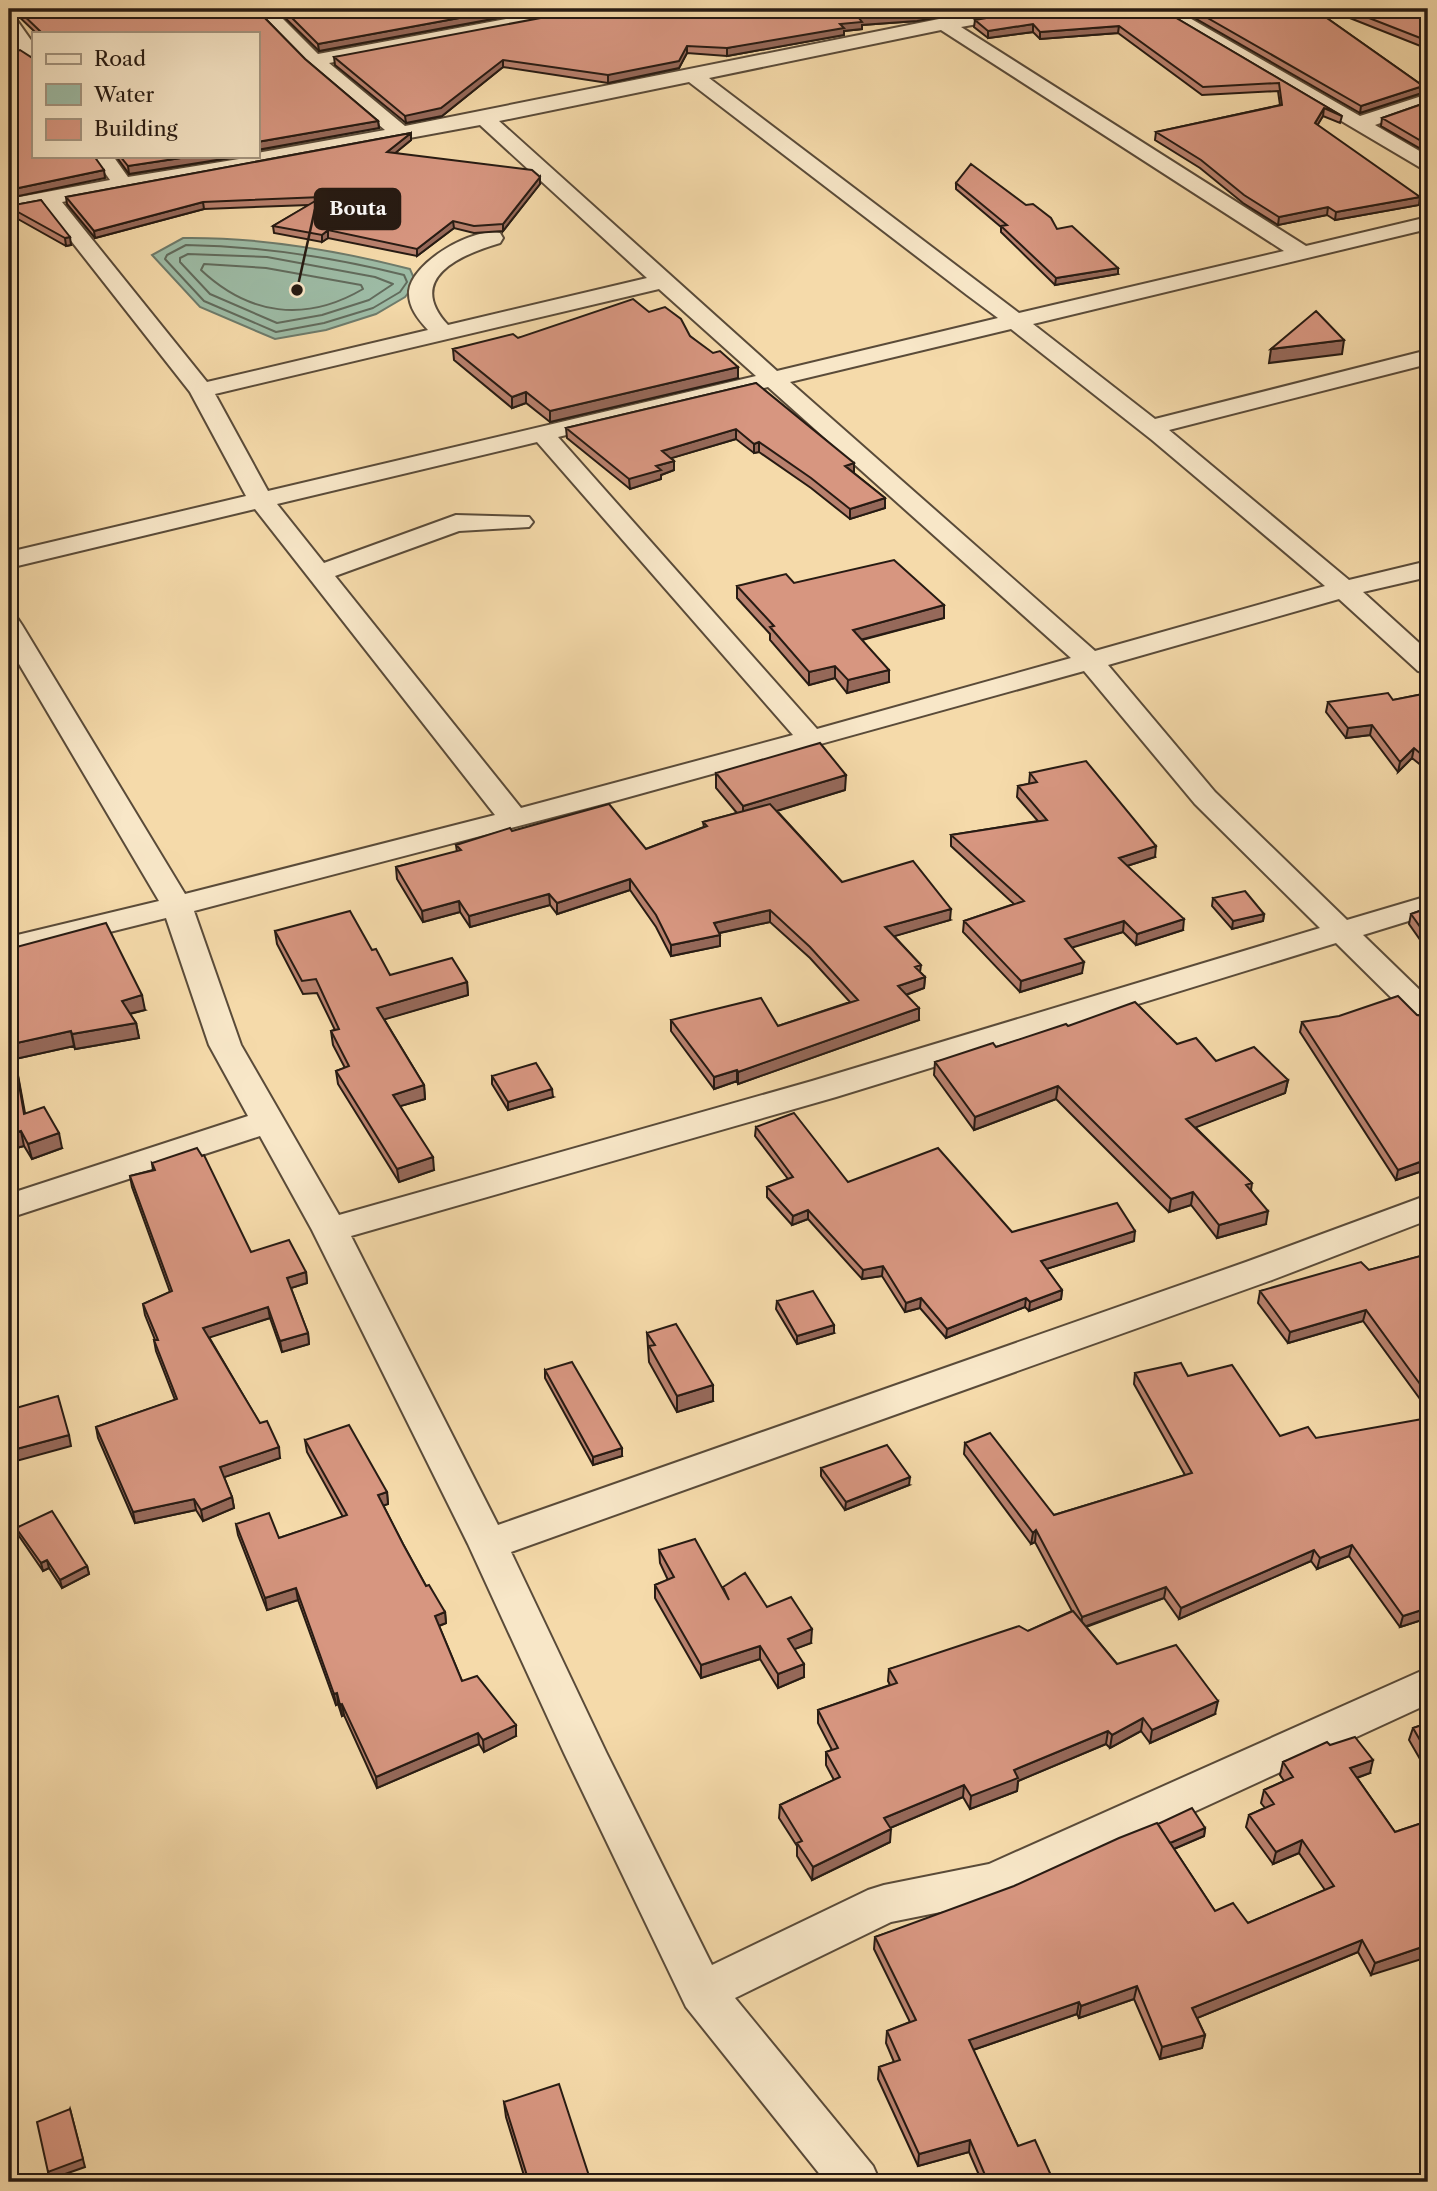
<svg xmlns="http://www.w3.org/2000/svg" width="1437" height="2191" font-family="'Libre Caslon Text',serif">
<style>
.water{fill:#9dbba5;stroke:#6e7b6b;stroke-width:2}
.lines{fill:none;stroke-linecap:round;stroke-linejoin:round}
.shore{stroke:#626b5c;stroke-width:2}
.minor-casing{stroke:#5a4b39;stroke-width:4}
.minor{fill:#f8e7c8;fill-rule:evenodd}
.wall{fill:#b9816e;stroke:#271b13;stroke-width:2}
.shaded-wall{fill:#96695a;stroke:#271b13;stroke-width:2}
.building{fill:#d79680;stroke:#271b13;stroke-width:2}
.leader{fill:none;stroke:#271b13;stroke-width:2.5}
.callout-dot{fill:#271b13;stroke:#f8e7c8;stroke-width:2.5}
.callout{fill:#271b13;stroke:#271b13;stroke-width:2.5}
.callout-label{font-size:19px;text-anchor:middle;font-weight:bold;fill:#fff}
</style>
<rect width="100%" height="100%" fill="#f5daaa"/>
<filter id="stains"><feTurbulence type="fractalNoise" baseFrequency=".00286" numOctaves="4"/><feColorMatrix values="0 0 0 0 .2 0 0 0 0 .09 0 0 0 0 .02 0 0 0 .5 -.17"/></filter>
<radialGradient id="worn" r=".72"><stop offset=".6" stop-color="#630" stop-opacity="0"/><stop offset="1" stop-color="#630" stop-opacity=".3"/></radialGradient>
<path class="water" d="M183,238C259,237 336,250 410,269L416,283L405,297L376,314L326,330L275,339L200,307L152,255Z"/>
<g class="lines">
<path class="shore" d="M186,245C260,246 332,257 404,275L407,282L400,292L373,308L324,323L276,332L204,301L165,259L167,255Z
M188,254L267,257L375,277L393,284L369,300L322,315L277,323L210,294L180,262V258Z
M204,264L266,268L361,285L363,289C305,323 249,315 201,270Z"/>
<defs>
<path id="minor" d="M254,9H273L318,54L560,9H597L588,14L329,63L405,126L944,18L1002,9H1043L1040,13L1034,14L961,27L1306,246L1428,217V229L1033,324L1155,419L1428,350V364L1169,430L1349,580L1428,561V577L1363,592L1428,651V673L1418,671L1339,599L1108,665L1215,792L1347,920L1428,896V915L1363,935L1428,998V1026L1417,1023L1336,943L836,1097L351,1236L498,1525L1246,1262L1428,1195V1220L1272,1280L511,1552L606,1752L712,1965L868,1890L884,1885L989,1864L1428,1668V1704L1011,1896L995,1901L891,1922L735,1998L873,2166L880,2182H826L686,2007L564,1753L468,1544L312,1230L260,1136L9,1218V1194L248,1116L209,1045L166,918L9,957V937L159,901L9,647V617L18,619L22,625L185,894L495,815L255,509L9,568V552L246,496L190,392L43,205L9,211V199L110,180L93,156H113L128,177L257,156V153L385,130L307,64ZM941,30L1284,251L1019,313L709,78ZM689,82L967,295L998,318L777,371L499,121ZM480,125L647,278L448,325C405,279 459,255 500,243L503,238L500,233C473,227 412,262 409,291C408,307 418,319 428,330L207,382L62,202ZM659,289L756,376L268,491L215,394ZM1011,329L1152,440L1325,586L1095,651L790,382ZM768,387L1071,658L817,729L558,437ZM537,442L793,735L521,808L335,576L459,531L529,527L533,522L529,517L456,515L324,563L277,504ZM1084,671L1195,804L1320,928L812,1081L339,1215L241,1045L194,911L618,800Z
M1152,9H1174L1360,116L1428,94V106L1375,125L1428,156V170L1421,168Z
M9,18L16,19L33,43V62L26,60L9,36Z"/>
</defs>
<use href="#minor" class="minor-casing"/>
<use href="#minor" class="minor"/>
</g>
<path class="wall" d="M11,9H256L305,59L378,121L379,128L257,150V33H36Z
M276,9H547L319,51Z
M1161,9L1342,116L1340,123L1323,116L1317,125L1419,205L1335,220L1327,215L1278,225L1243,203L1200,168L1155,140L1156,132L1280,105L1278,91L1202,95L1118,33L1040,39L1033,32L988,38L974,27L975,20Z
M1179,9H1314L1423,86L1422,93L1360,113Z
M1327,9H1428V49Z
M917,21L862,25V29L844,31V35L727,56L687,53L679,68L608,83L503,67L442,116L406,123L335,65L334,57Z
M1428,102V153L1381,126L1382,118Z
M411,133V140L395,153L540,184L503,231L474,233L454,228L417,256L328,238L322,242L274,233L273,226L309,205L204,209L95,238L67,204L66,197Z
M116,156H242L129,174Z
M956,183L1057,229L1118,274L1055,285L1001,232V227L956,189Z
M41,200L71,245L66,246L9,214V206Z
M649,312L690,336L738,378L550,422L526,403L512,408L454,360L453,349L518,338Z
M756,383L854,473L885,498V508L850,519L811,488L759,452L754,453L736,439L671,458L674,461V470L661,475V479L630,489L567,438L566,428Z
M794,583L944,605V618L862,640L889,682L847,693L835,678L809,685L770,640V634L737,598V586Z
M1428,693V771L1412,758L1398,772L1370,735L1346,738L1326,712L1328,702L1393,700Z
M716,773L845,790L777,811L842,882L950,920L894,936L921,965L920,972L925,977L924,988L906,995L919,1020L738,1084L737,1081L714,1089L671,1031V1020L778,1026L850,1002L810,958L770,922L720,933V946L671,956L656,927L630,890L557,914L550,905L470,927L460,912L423,922L397,879L396,867L457,852L456,845L512,831L646,849L704,827L703,822L737,813L716,788Z
M1030,773L1155,857L1127,866L1183,930L1136,945L1123,932L1072,947L1082,973L1020,992L963,932L964,921L1014,904L951,846V835L1038,821L1017,797L1018,786L1029,784Z
M1213,898L1264,914L1263,921L1232,929L1212,906Z
M1428,908V951L1409,924L1411,914Z
M275,931L372,950L390,975L467,982L468,995L384,1019L424,1085L425,1099L400,1106L434,1170L399,1182L338,1084L336,1071L345,1068L333,1045L331,1031L335,1030L317,993L303,994L277,944Z
M9,949L145,1010L130,1014L136,1023L139,1038L75,1049L74,1046L15,1059L25,1113L62,1148L32,1159L24,1146L9,1150Z
M1417,1015L1428,1017V1169L1396,1180L1300,1032L1302,1022Z
M1068,1026L1177,1044L1216,1061L1288,1080L1285,1093L1195,1127L1252,1183L1251,1190L1266,1224L1217,1238L1191,1205L1169,1212L1056,1099L974,1130L934,1075L935,1062L996,1047Z
M492,1076L553,1097L508,1110L492,1084Z
M756,1127L848,1182L1012,1232L1134,1241L1046,1269L1062,1290L1061,1299L1029,1311L1025,1307L946,1338L920,1308L905,1312L882,1276L862,1279L808,1219L792,1225L767,1197V1187L788,1179L755,1136Z
M152,1163L251,1252L306,1272L307,1283L291,1288L308,1333L309,1344L282,1352L270,1318L209,1337L280,1458L224,1477L232,1497L234,1508L203,1521L196,1510L135,1523L98,1438L96,1427L175,1400L156,1351L154,1340H155L145,1315L143,1304L170,1292L132,1187L130,1176L153,1170Z
M1428,1254V1410L1363,1321L1288,1343L1258,1303L1260,1291L1369,1270Z
M777,1301L834,1333L797,1344L776,1309Z
M647,1333L713,1401L677,1412L649,1362Z
M545,1370L622,1456L593,1465L545,1378Z
M1135,1373L1188,1376L1280,1436L1428,1618L1400,1627L1349,1556L1317,1569L1311,1561L1179,1619L1164,1598L1086,1627L1117,1664L1215,1714L1150,1743L1141,1731L1110,1748L1106,1744L1018,1781L1017,1791L970,1809L963,1797L890,1828V1842L812,1880L797,1856V1846L779,1818L780,1805L834,1780L826,1765V1752L832,1750L818,1723V1710L890,1685L888,1681L889,1669L1028,1631L1072,1611L1035,1542L1031,1544L964,1454L965,1443L1054,1515L1185,1475L1134,1384Z
M305,1440L387,1492L388,1504L383,1505L403,1544L426,1586L445,1612L446,1623L439,1626L462,1681L516,1736L484,1752L479,1744L377,1788L344,1715L342,1716L338,1704L336,1705L298,1600L267,1610L238,1535L236,1524L279,1538L343,1517L307,1452Z
M821,1468L909,1485L845,1510L821,1476Z
M16,1528L87,1566L89,1574L62,1588L49,1568L43,1571L19,1536Z
M659,1550L723,1588L767,1607L811,1643L794,1649L804,1677L778,1688L760,1659L701,1678L655,1598V1585L668,1580L660,1563Z
M1428,1723V1773L1409,1740L1413,1728Z
M1330,1745L1370,1773L1357,1778L1395,1832L1428,1821L1371,1975L1358,1952L1197,2018L1205,2035L1202,2048L1160,2059L1134,1999L1079,2018L1077,2014L973,2050L1018,2146L1054,2182H982L969,2152L918,2166L878,2079L879,2067L894,2062L886,2043L887,2031L910,2022L874,1949L875,1937L1205,1828L1204,1836L1174,1849L1215,1911L1248,1923L1325,1890L1299,1853L1273,1864L1246,1827L1249,1815L1265,1808L1261,1803L1264,1790L1284,1781L1280,1775L1283,1762Z
M504,2102L591,2182H526L506,2117Z"/>
<path class="shaded-wall" d="M508,9H547L319,51L318,44Z
M946,9H988L917,21L862,25V29L844,31V35L727,56V48L840,24L859,18Z
M1033,24V32L988,38V31Z
M1119,26L1118,33L1040,39V32Z
M687,46V53L679,68L608,83V75Z
M503,60V67L442,116L406,123L405,116Z
M1423,86L1422,93L1360,113L1361,106Z
M1324,108L1323,116L1314,131L1315,123Z
M378,121L379,128L257,150V142Z
M411,133V140L388,159L387,152Z
M194,156H242L129,174L128,166Z
M104,170L105,178L9,198V190Z
M540,177V184L503,231V224Z
M1420,197L1419,205L1335,220L1336,212Z
M203,202L204,209L95,238L94,231Z
M1328,207L1327,215L1278,225L1279,217Z
M453,221L454,228L417,256V249Z
M328,230V238L322,242V235Z
M70,237L71,245L66,246L65,238Z
M1118,268V274L1055,285L1056,278Z
M1344,340L1342,354L1269,363L1271,349Z
M738,367V378L550,422V411Z
M526,392V403L512,408V397Z
M736,429V439L662,461V451Z
M759,442V452L754,453V444Z
M674,461V470L661,475V479L630,489L629,479L656,466Z
M854,463V473L845,466Z
M885,498V508L850,519V509Z
M944,605V618L852,642L853,630Z
M835,666V678L809,685V672Z
M889,670V682L847,693L848,680Z
M1372,725L1370,735L1346,738L1348,728Z
M1414,748L1412,758L1398,772L1400,762Z
M846,775L845,790L743,821V806Z
M1156,846L1155,857L1117,869L1119,858Z
M630,879V890L557,914V903Z
M549,894L550,905L470,927L469,916Z
M459,901L460,912L423,922L422,911Z
M951,909L950,920L885,939V927Z
M770,910V922L714,934V923Z
M1264,914L1263,921L1232,929L1233,921Z
M1184,919L1183,930L1136,945L1137,934Z
M1124,921L1123,932L1064,950L1065,939Z
M720,935V946L671,956V945Z
M1084,962L1082,973L1020,992L1021,981Z
M925,977L924,988L897,998L898,986Z
M467,982L468,995L379,1021L377,1008Z
M142,995L145,1010L124,1015L122,1001Z
M919,1008V1020L738,1084V1072Z
M136,1023L139,1038L75,1049L72,1034Z
M71,1031L74,1046L15,1059L27,1129L12,1044Z
M737,1070V1081L714,1089V1077Z
M1288,1080L1285,1093L1184,1132L1186,1119Z
M424,1085L425,1099L394,1108L393,1095Z
M1058,1086L1056,1099L974,1130L975,1117Z
M552,1089L553,1097L508,1110V1102Z
M21,1131L24,1146L9,1150V1134Z
M59,1133L62,1148L32,1159L28,1144Z
M433,1157L434,1170L399,1182L397,1169Z
M1428,1159V1169L1396,1180L1398,1170Z
M1193,1192L1191,1205L1169,1212L1171,1199Z
M808,1210V1219L792,1225L793,1216Z
M1268,1211L1266,1224L1217,1238L1219,1225Z
M1135,1231L1134,1241L1040,1271L1041,1261Z
M883,1266L882,1276L862,1279L863,1270Z
M306,1272L307,1283L288,1289L287,1278Z
M1062,1290L1061,1299L1029,1311L1030,1302Z
M921,1298L920,1308L905,1312L906,1303Z
M1026,1298L1025,1307L946,1338L947,1329Z
M268,1307L270,1318L205,1339L203,1328Z
M1366,1310L1363,1321L1288,1343L1290,1332Z
M834,1325V1333L797,1344V1336Z
M308,1333L309,1344L282,1352L280,1341Z
M713,1385V1401L677,1412V1396Z
M69,1435L71,1446L9,1463V1451Z
M279,1447L280,1458L222,1478L220,1467Z
M622,1448V1456L593,1465V1457Z
M910,1477L909,1485L845,1510L846,1502Z
M387,1492L388,1504L380,1507L378,1495Z
M232,1497L234,1508L203,1521L201,1510Z
M194,1499L196,1510L135,1523L133,1512Z
M1036,1530L1035,1542L1031,1544L1033,1533Z
M1352,1545L1349,1556L1317,1569L1320,1558Z
M1314,1550L1311,1561L1179,1619L1181,1608Z
M47,1560L49,1568L43,1571L41,1563Z
M87,1566L89,1574L62,1588L60,1580Z
M1166,1587L1164,1598L1081,1628L1082,1617Z
M296,1588L298,1600L267,1610L265,1598Z
M1428,1608V1618L1400,1627L1403,1616Z
M445,1612L446,1623L436,1627L435,1616Z
M812,1629L811,1643L787,1652L788,1639Z
M760,1646V1659L701,1678V1665Z
M804,1664V1677L778,1688V1674Z
M337,1693L338,1704L336,1705L334,1694Z
M1218,1701L1215,1714L1150,1743L1152,1730Z
M342,1704L344,1715L342,1716L340,1705Z
M1143,1718L1141,1731L1110,1748L1112,1735Z
M516,1725V1736L484,1752L483,1740Z
M1108,1731L1106,1744L1018,1781L1017,1791L970,1809L971,1796L1014,1770Z
M478,1733L479,1744L377,1788L376,1777Z
M1373,1760L1370,1773L1347,1781L1350,1768Z
M964,1785L963,1797L883,1831L884,1818Z
M12,1822L15,1830L9,1833V1824Z
M1205,1828L1204,1836L1169,1851L1170,1843Z
M891,1829L890,1842L812,1880L813,1867Z
M1302,1840L1299,1853L1273,1864L1276,1852Z
M1362,1940L1358,1952L1190,2021L1192,2008Z
M1428,1945V1957L1371,1975L1375,1963Z
M1137,1986L1134,1999L1079,2018L1081,2006Z
M1079,2002L1077,2014L967,2052L969,2040Z
M1205,2035L1202,2048L1160,2059L1162,2047Z
M70,2109L85,2167L51,2179L48,2172Z
M970,2140L969,2152L918,2166L919,2154Z"/>
<path class="building" d="M17,9H256L305,59L378,121L257,142V33H42Z
M283,9H508L318,44Z
M588,9H946L918,13L859,18L862,22L840,24L844,28L727,48L687,46L679,61L608,75L503,60L441,108L405,116L334,57Z
M1039,9H1161L1342,116L1324,108L1315,123L1420,197L1336,212L1328,207L1279,217L1244,195L1201,160L1156,132L1282,105L1279,83L1203,87L1119,26L1040,32L1033,24L988,31L975,20Z
M1192,9H1314L1423,86L1361,106Z
M1346,9H1428V41Z
M20,50L31,57L33,56V156H94L104,170L9,190V54Z
M1428,102V145L1382,118Z
M411,133L387,152L532,170L540,177L503,224L474,226L453,221L417,249L328,230L322,235L273,226L322,197L203,202L94,231L66,197Z
M120,156H194L128,166Z
M971,164L1026,205L1033,204L1051,218L1057,229L1072,226L1118,268L1056,278L1001,226L1007,225L956,183Z
M41,200L70,237L65,238L9,207V206Z
M633,299L649,312L665,307L681,319L690,336L713,353L720,351L738,367L550,411L526,392L512,397L453,349L513,334L518,338Z
M1316,311L1344,340L1271,349Z
M756,383L854,463L845,466L885,498L850,509L811,478L759,442L754,444L736,429L662,451L674,461L656,466L661,470L629,479L566,428Z
M894,560L944,605L853,630L889,670L848,680L835,666L809,672L770,627L774,626L737,586L786,574L794,583Z
M1388,693L1393,700L1428,693V760L1414,748L1400,762L1372,725L1348,728L1328,702Z
M820,743L846,775L743,806L716,773Z
M1086,761L1156,846L1119,858L1184,919L1137,934L1124,921L1065,939L1084,962L1021,981L964,921L1024,901L951,835L1047,820L1018,786L1037,782L1030,773Z
M609,804L646,849L707,826L703,822L770,804L842,882L913,861L951,909L885,927L921,965L915,967L925,977L898,986L919,1008L738,1072L737,1070L714,1077L671,1020L761,998L778,1026L858,1000L810,947L770,910L714,923L720,935L671,945L656,915L630,879L557,903L549,894L469,916L459,901L422,911L396,867L461,850L456,845L510,828L512,831Z
M1245,891L1264,914L1233,921L1213,898Z
M1428,908V938L1411,914Z
M350,911L372,950L376,949L390,975L452,958L467,982L377,1008L424,1085L393,1095L433,1157L397,1169L336,1071L349,1066L331,1031L339,1029L316,979L302,981L275,931Z
M106,923L142,995L122,1001L136,1023L72,1034L71,1031L12,1044L24,1114L44,1107L59,1133L28,1144L21,1131L9,1134V949Z
M1398,996L1417,1015L1428,1017V1159L1398,1170L1302,1022L1339,1016Z
M1135,1002L1177,1044L1196,1038L1216,1061L1254,1047L1288,1080L1186,1119L1252,1183L1246,1185L1268,1211L1219,1225L1193,1192L1171,1199L1058,1086L975,1117L935,1062L993,1043L996,1047L1066,1024L1068,1026Z
M536,1063L552,1089L508,1102L492,1076Z
M794,1113L848,1182L938,1148L1012,1232L1117,1203L1135,1231L1041,1261L1062,1290L1030,1302L1026,1298L947,1329L921,1298L906,1303L883,1266L863,1270L808,1210L793,1216L767,1187L793,1177L756,1127Z
M197,1148L202,1156L204,1155L251,1252L289,1240L306,1272L287,1278L308,1333L280,1341L268,1307L203,1328L260,1423L267,1421L279,1447L220,1467L232,1497L201,1510L194,1499L133,1512L96,1427L177,1399L154,1340H158L143,1304L172,1291L130,1176L155,1170L152,1163Z
M1428,1254V1395L1366,1310L1290,1332L1260,1291L1361,1262L1369,1270Z
M813,1291L834,1325L797,1336L777,1301Z
M676,1324L713,1385L677,1396L649,1346L655,1345L647,1333Z
M572,1362L622,1448L593,1457L545,1370Z
M1181,1363L1188,1376L1232,1365L1280,1436L1308,1427L1316,1438L1428,1418V1608L1403,1616L1352,1545L1320,1558L1314,1550L1181,1608L1166,1587L1082,1617L1036,1530L1033,1533L965,1443L990,1433L1054,1515L1192,1473L1135,1373Z
M58,1396L69,1435L9,1451V1410Z
M349,1425L387,1492L378,1495L403,1544L426,1586L429,1585L445,1612L435,1616L462,1681L477,1676L516,1725L483,1740L478,1733L376,1777L342,1704L340,1705L337,1693L334,1694L296,1588L265,1598L236,1524L269,1513L279,1538L347,1515L305,1440Z
M887,1445L910,1477L846,1502L821,1468Z
M52,1511L87,1566L60,1580L47,1560L41,1563L16,1528Z
M695,1539L729,1600L723,1587L745,1573L767,1607L791,1597L812,1629L788,1639L804,1664L778,1674L760,1646L701,1665L655,1585L674,1577L659,1550Z
M1073,1611L1117,1664L1176,1645L1218,1701L1152,1730L1143,1718L1112,1735L1108,1731L1014,1770L1018,1778L971,1796L964,1785L884,1818L891,1829L813,1867L797,1843L802,1841L780,1805L840,1777L826,1752L838,1748L818,1710L897,1683L889,1669L1019,1626L1028,1631Z
M1428,1723V1754L1413,1728Z
M1355,1737L1373,1760L1350,1768L1395,1832L1428,1821V1945L1375,1963L1362,1940L1192,2008L1205,2035L1162,2047L1137,1986L1081,2006L1079,2002L969,2040L1018,2146L1035,2140L1054,2182H988L970,2140L919,2154L879,2067L900,2060L887,2031L916,2020L875,1937L1014,1886L1119,1838L1157,1823L1215,1911L1233,1903L1248,1923L1334,1886L1302,1840L1276,1852L1249,1815L1274,1804L1264,1790L1293,1777L1283,1762L1327,1742L1330,1745Z
M1192,1808L1205,1828L1170,1843L1158,1824Z
M559,2084L591,2182H529L504,2102Z
M70,2109L83,2159L48,2172L37,2122Z"/>
<path class="leader" d="M297 290L315 209"/>
<circle class="callout-dot" cx="297" cy="290" r="7"/>
<rect class="callout" x="315" y="189" width="85" height="40" rx="7"/>
<g class="callout-label">
<text x="358" y="215">Bouta</text>
</g>
<rect width="1437" height="2191" fill="none" stroke="#f5daaa" stroke-width="35"/>
<rect x="10" y="10" width="1416" height="2170" fill="none" stroke="#271b13" stroke-width="3.5"/>
<rect x="18" y="18" width="1402" height="2156" fill="none" stroke="#271b13" stroke-width="2"/>
<rect x="32" y="32" width="228" height="126" fill="#f8e7c8" stroke="#a49580" stroke-width="2"/>
<rect x="46" y="54" width="35" height="10" fill="#f8e7c8" stroke="#a49580" stroke-width="2"/>
<text x="94" y="66" font-size="21" fill="#271b13">Road</text>
<rect x="46" y="84" width="35" height="21" fill="#9dbba5" stroke="#a49580" stroke-width="2"/>
<text x="94" y="102" font-size="21" fill="#271b13">Water</text>
<rect x="46" y="119" width="35" height="21" fill="#d79680" stroke="#a49580" stroke-width="2"/>
<text x="94" y="136" font-size="21" fill="#271b13">Building</text>
<rect width="100%" height="100%" filter="url(#stains)"/>
<rect width="100%" height="100%" fill="url(#worn)"/>
</svg>
